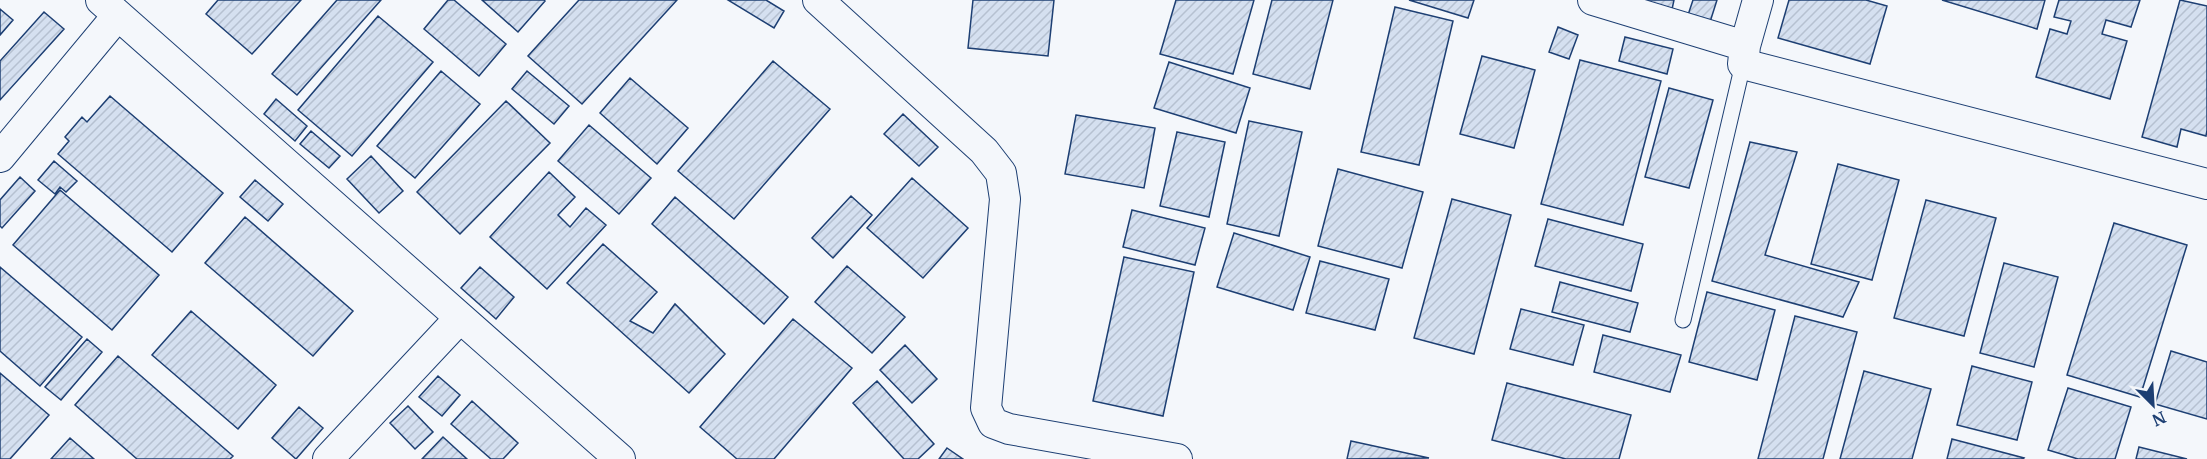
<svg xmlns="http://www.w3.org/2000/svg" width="2207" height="459" font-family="Merriweather,serif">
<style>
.building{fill:url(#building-hatch);stroke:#1d3f73;stroke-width:1.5}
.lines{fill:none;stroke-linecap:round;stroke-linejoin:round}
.service-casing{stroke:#1d3f73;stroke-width:17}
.minor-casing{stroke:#1d3f73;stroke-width:32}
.service{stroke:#f4f7fb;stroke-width:15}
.minor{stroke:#f4f7fb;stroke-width:30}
</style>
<defs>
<pattern id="building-hatch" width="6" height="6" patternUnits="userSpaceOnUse" patternTransform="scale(1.5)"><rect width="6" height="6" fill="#d5e0f0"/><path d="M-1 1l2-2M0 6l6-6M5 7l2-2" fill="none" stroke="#b6c1d1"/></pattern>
</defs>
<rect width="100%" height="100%" fill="#f4f7fb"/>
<path class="building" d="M218,0H301L252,54L206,14Z
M337,0H381L297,95L272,74Z
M448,0H454L506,44L479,76L424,29Z
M482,0H544L545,1L518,32Z
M579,0H677L582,104L528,56Z
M728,0H766L784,11L774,28Z
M973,0H1054L1048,56L968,48Z
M1176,0H1254L1233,74L1160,54Z
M1272,0H1333L1310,89L1253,74Z
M1409,0H1474L1468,18Z
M1619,0H1674L1671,14Z
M1693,0H1717L1710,22L1688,15Z
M1789,0H1866L1887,6L1870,64L1778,38Z
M1942,0H2045L2037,29Z
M2059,0H2140L2131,27L2106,20L2102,34L2127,41L2110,99L2036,77L2050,29L2067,34L2071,21L2054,17Z
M2180,0L2207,6V130L2206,136L2181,129L2177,147L2142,137Z
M1395,7L1453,21L1419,165L1361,152Z
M0,9L13,20L0,35Z
M44,12L64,29L0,100V61Z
M378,16L433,62L352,156L298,110Z
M1558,27L1578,35L1569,59L1549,52Z
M1625,37L1673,49L1667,74L1619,61Z
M1482,56L1535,70L1514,148L1460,134Z
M1580,60L1661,81L1623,225L1541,204Z
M773,61L830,109L734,219L678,171Z
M1169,62L1250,88L1236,133L1154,108Z
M441,71L480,104L415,178L377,146Z
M527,71L569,106L554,124L512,89Z
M630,78L688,128L657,164L600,113Z
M1669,88L1713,100L1689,188L1645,177Z
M110,96L223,193L172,252L58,154L69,141L65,137L82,117L87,122Z
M276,99L307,126L295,141L264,114Z
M506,101L550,143L460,234L417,192Z
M903,114L938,147L919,166L884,134Z
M1076,115L1155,128L1144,188L1065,174Z
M1249,121L1302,132L1279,236L1227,224Z
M589,125L651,178L619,214L558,161Z
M311,131L340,156L329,168L300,144Z
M1177,132L1225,142L1209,217L1160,206Z
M1750,142L1797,152L1765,255L1859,282L1843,317L1712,281Z
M371,156L403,191L379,213L347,179Z
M54,161L77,181L66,192L60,187L55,194L38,180Z
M1838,164L1899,180L1872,280L1811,264Z
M1338,169L1423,192L1402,268L1318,246Z
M549,172L575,197L558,215L570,227L586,208L606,225L547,289L490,237Z
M20,177L35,191L2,228L0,226V200Z
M912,178L968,228L923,278L867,228Z
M255,180L283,204L268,221L240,197Z
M60,190L159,275L112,330L13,245Z
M851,196L872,215L833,258L812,238Z
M675,197L788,297L764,324L652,224Z
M1452,199L1511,215L1474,354L1414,338Z
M1926,200L1996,218L1964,336L1894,318Z
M1132,210L1205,228L1195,265L1123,247Z
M245,217L353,311L313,356L205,263Z
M1548,219L1643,244L1631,291L1535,266Z
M2114,223L2187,245L2140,397L2067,375Z
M1234,233L1310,257L1293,310L1217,287Z
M603,244L657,292L630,321L653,333L675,304L725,354L689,393L567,283Z
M1124,257L1194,272L1163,416L1093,401Z
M1320,261L1389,279L1375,330L1306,313Z
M2004,263L2058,277L2034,367L1980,353Z
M847,266L905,317L872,353L815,302Z
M0,267L82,337L40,386L0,351Z
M480,267L514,297L496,319L461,288Z
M1560,282L1638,303L1630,332L1552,312Z
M1707,292L1775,310L1757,380L1689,362Z
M1521,309L1584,325L1573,365L1510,349Z
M191,311L276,385L238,429L152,355Z
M1795,316L1857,332L1823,459H1758Z
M793,319L852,368L774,459H737L700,427Z
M1603,335L1681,355L1670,392L1594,372Z
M87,339L102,352L61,400L45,387Z
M905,345L937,379L912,403L880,370Z
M2171,351L2207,362V419L2155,404Z
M118,356L233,456L230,459H137L75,405Z
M1972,366L2032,382L2017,440L1957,425Z
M1864,371L1931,389L1912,459H1840Z
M0,373L49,415L10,459H0Z
M438,376L460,395L442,416L419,397Z
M877,381L934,444L918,459H904L853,403Z
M1507,383L1631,415L1619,459H1566L1492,440Z
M2068,388L2131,407L2115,459H2078L2048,450Z
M472,401L518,443L503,459H491L451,424Z
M408,406L433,432L415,449L390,423Z
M299,407L323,428L296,459L272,438Z
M443,437L467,459H422Z
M70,438L94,459H51Z
M1952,439L2024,458L2023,459H1947Z
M1351,441L1429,458L1347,459Z
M2139,447L2187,459H2136Z
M947,448L963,459H939Z"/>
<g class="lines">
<defs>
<path id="service" d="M1683,320L1743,64"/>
<path id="minor" d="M101,0L620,459
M818,0L984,151L1001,173L1005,199L986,408L993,423L1009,429L1177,459
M1593,0L1745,46
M1758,0L1745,46L1743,64L2207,184
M0,157L118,15
M328,459L459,319"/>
</defs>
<use href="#service" class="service-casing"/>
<use href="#minor" class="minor-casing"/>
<use href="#service" class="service"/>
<use href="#minor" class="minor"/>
</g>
<g transform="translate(2153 405) rotate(156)" stroke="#f4f7fb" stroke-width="4.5" paint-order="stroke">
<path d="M0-4.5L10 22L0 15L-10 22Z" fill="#1d3f73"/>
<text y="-9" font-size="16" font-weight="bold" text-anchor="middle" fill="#1d3f73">N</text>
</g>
</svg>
